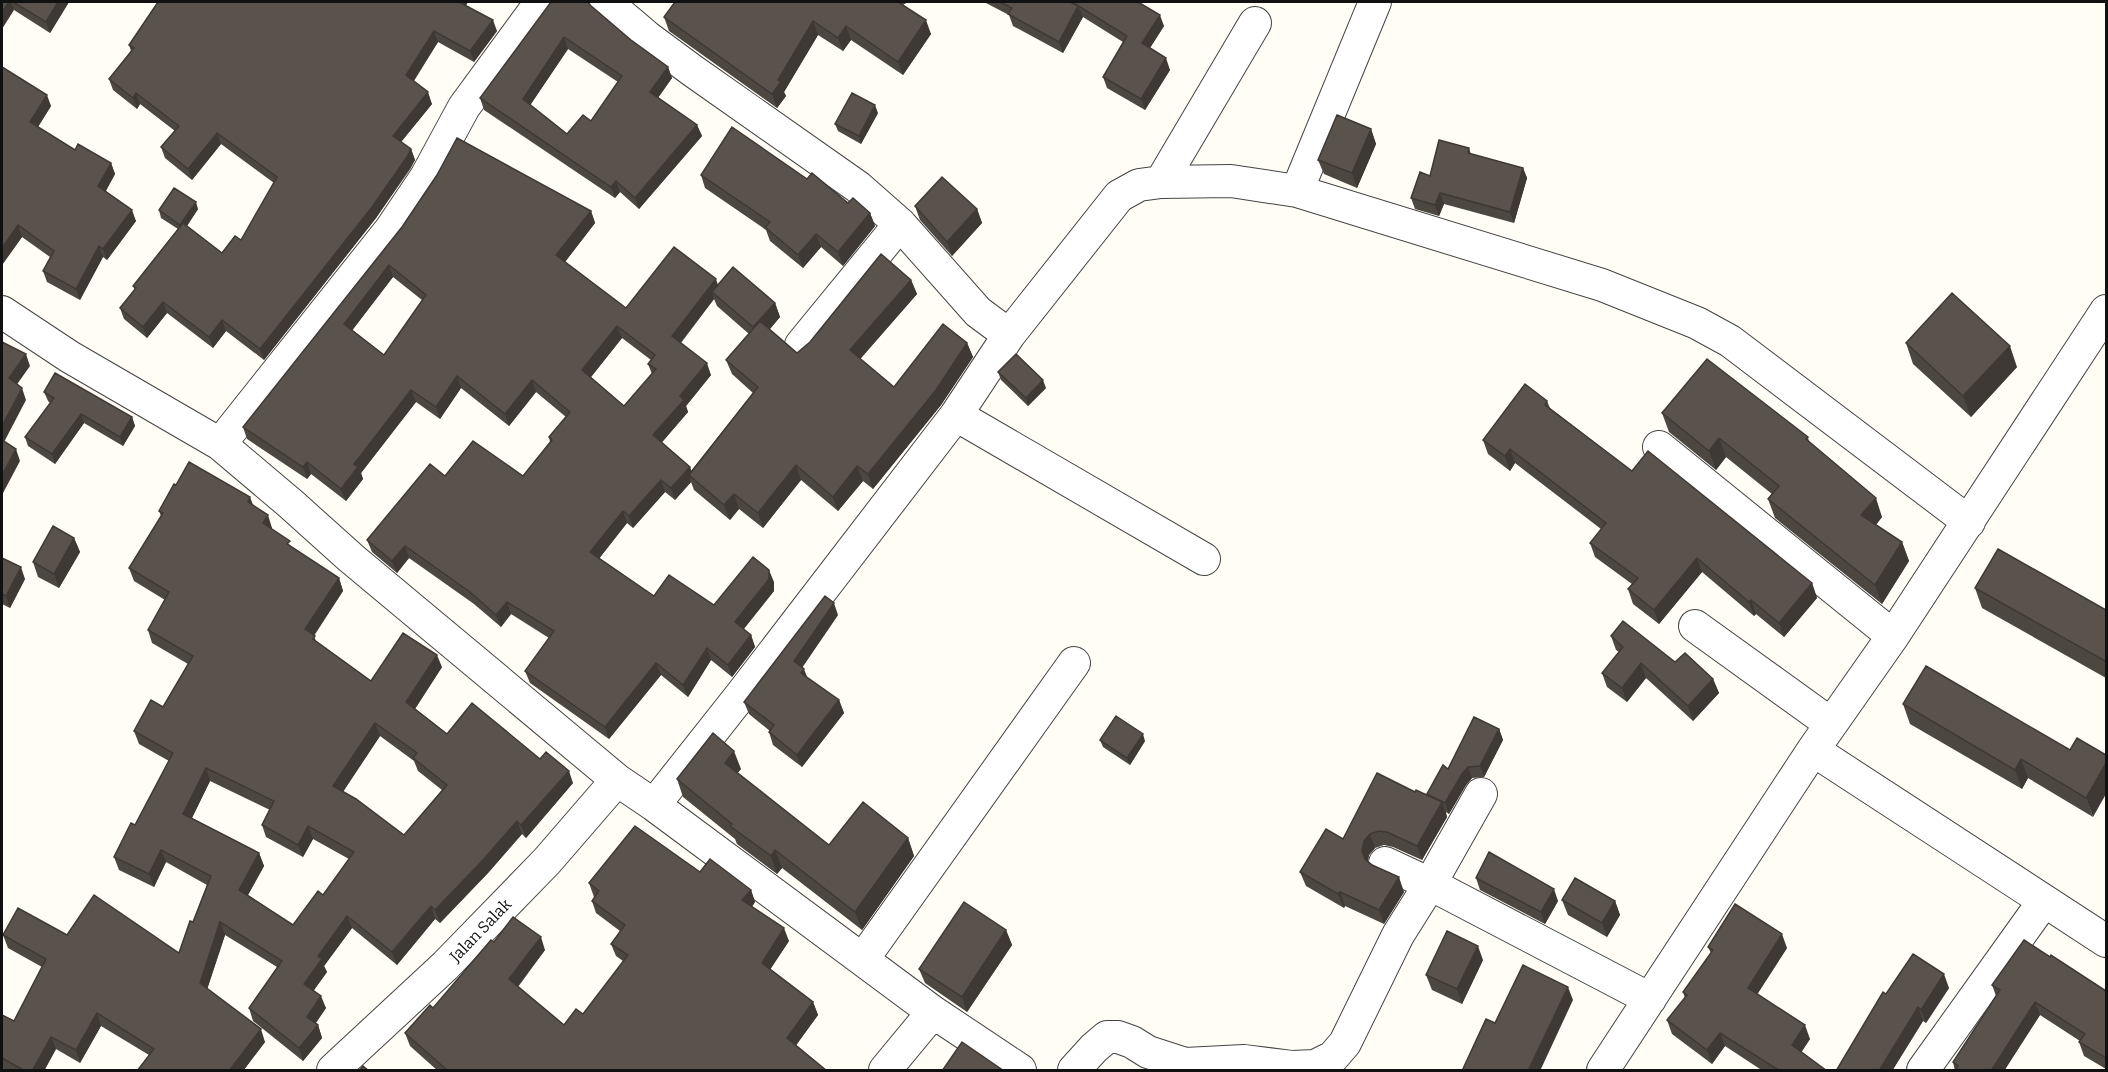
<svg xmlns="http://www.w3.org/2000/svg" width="2108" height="1072" font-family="Bitter,serif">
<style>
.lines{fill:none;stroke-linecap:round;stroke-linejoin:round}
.street-casing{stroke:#444;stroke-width:34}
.street{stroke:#fff;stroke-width:32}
.wall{fill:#4d4742;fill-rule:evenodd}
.shaded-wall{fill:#3f3936}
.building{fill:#5a524d;stroke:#3f3936;stroke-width:1.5;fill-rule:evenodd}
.labels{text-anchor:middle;stroke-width:6;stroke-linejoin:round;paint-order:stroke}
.street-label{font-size:16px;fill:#111;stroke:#fff}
</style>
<rect width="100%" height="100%" fill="#fffdf5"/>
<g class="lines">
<defs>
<path id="street" d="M606,2L647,37L693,71L858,187L900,224L978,312L1009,335L956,415L741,695L654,805
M1161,182L1255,23
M1297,191L1375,2
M2,312L70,357L220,444L291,504L351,558L617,780L654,805L933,1012L1020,1070
M1009,335L1119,196L1139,185L1161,182L1231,181L1297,191L1602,285L1697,323L1730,341L1969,522
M801,345L900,224
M956,415L1204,559
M220,444L391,229L426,177L464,107L541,2
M1659,447L1893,636
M1695,626L1831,724
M1813,750L2106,941
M1385,863L1430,884L1650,999
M863,959L1074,663
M333,1070L445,966L547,861L617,780
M885,1070L933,1012
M1074,1070L1094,1048L1107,1037H1118L1132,1042L1148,1052L1185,1064L1244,1061L1292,1067L1315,1066L1333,1057L1345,1043L1398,935L1430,884L1481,794
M1603,1070L1813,750L1893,636L2106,311
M1923,1070L2044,901"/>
</defs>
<use href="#street" class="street-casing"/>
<use href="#street" class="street"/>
</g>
<path class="wall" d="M2,2H69L50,33L14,10Z
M158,2H468L466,5L497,31L474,62L438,42L414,81L432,104L401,142L411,149L415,160L411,168L376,218L264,360L226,331L213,348L167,313L147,338L124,319L120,308L135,290L133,286L178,229L161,218L159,210L198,209L187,226L222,253L241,240L274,183L221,144L192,180L165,158L161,147L175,131L140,104L137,109L113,90L109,79L131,51L129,45Z
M675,2H908L903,5L931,34L903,75L851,40L843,51L818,35L784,92L786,96L777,108L669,31L664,17Z
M984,2H1070L1164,26L1150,48L1170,70L1145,110L1107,88L1103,77L1123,42L1083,17L1063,53L1013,26L1009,15Z
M590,5L631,40L668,67L672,78L658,98L697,125L702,136L639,209L620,192L615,198L484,110L480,98ZM568,49L618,82L591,121L567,134L530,105Z
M2,67L51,106L38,127L75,150L111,163L115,174L106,191L136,221L107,260L103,257L80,300L47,282L43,271L50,257L22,237L2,265Z
M878,113L861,144L838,131L835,124Z
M1371,129L1376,144L1357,188L1324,174L1318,160Z
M1469,148L1471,154L1523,168L1527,178L1514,223L1444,204L1439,216L1415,209L1411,198L1430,176Z
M701,175L807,179L848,203L870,213L875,226L843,266L821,247L803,268L770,241L766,230L705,188Z
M915,206L977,209L982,223L952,256L920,220Z
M591,211L595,223L565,262L626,308L718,285L775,303L780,317L769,330L797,353L911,280L917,294L860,359L894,387L967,343L973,357L941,405L873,489L863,481L838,511L801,480L763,528L739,509L730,520L694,490L691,482L675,500L665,492L633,528L627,523L599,558L654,596L714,605L774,582V591L744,629L751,635L755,647L732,677L711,660L688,697L661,675L609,739L530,683L525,671L549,638L511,614L501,627L474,604L409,558L397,573L372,552L367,540L445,476H523L550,442L549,437L566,417L536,392L509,426L461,388L440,419L416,402L361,473L363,479L346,501L311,474L307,479L247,439L243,427L402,227ZM393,277L422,300L384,355L352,330ZM714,299L717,306L749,334L726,360L732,374L753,393L691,471L690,467L662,442L688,412L686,406L711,375L681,343ZM622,338L651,360L648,364L652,374L624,406L591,377Z
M1906,343L2017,367L1971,417L1913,364Z
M998,372L1046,388L1028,406L1001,380Z
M44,392L132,417L135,426L123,446L84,423L55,464L28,446L25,437L50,403L48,401Z
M1547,401L1550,408L1632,471L1812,583L1817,598L1784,637L1756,614L1754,616L1702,572L1659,624L1633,604L1628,589L1632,584L1595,557L1590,543L1601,529L1515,463L1510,471L1488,454L1483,440Z
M1662,413L1808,437L1809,442L1882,517L1876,525L1902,542L1909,561L1882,604L1775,518L1768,499L1772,494L1726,457L1716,470L1669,432Z
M176,485L253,506L272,528V529L292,547L339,578L343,591L314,636L316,641L371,681L442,667L415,709L447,734L540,759L573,783L526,838L522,834L488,873L440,923L435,919L397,965L352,928L324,966L327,972L314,990L326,1008L316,1023L318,1025L322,1038L303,1061L253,1021L249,1008L277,967L225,935L207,989L265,1042L243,1071H137L149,1055L101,1026L80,1063L56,1049L44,1071H6L2,1068V1015L14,1021L42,967L8,948L3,935H67L179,953L193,922L207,885L166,862L154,887L119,870L114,857L135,825L169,761L139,744L134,731L163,707L188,664L152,643L148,630L165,600L134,581L129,568L161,516L159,511ZM380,736L414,761L418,771L442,790L404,835L343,792ZM210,781L270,810L262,825L266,837L303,857L313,839L349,859L323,895L293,925L248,895L264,866L259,853L192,818Z
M74,538L80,552L59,588L38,577L33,562Z
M2,558L25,579L10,608L2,604Z
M1975,588L2106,610V678L1982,608Z
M838,615L802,668L807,678L839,700L844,713L802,767L773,745L769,732L770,731L749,714L744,702Z
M1611,636L1713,679L1719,693L1693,721L1646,678L1627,702L1607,687L1602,673L1619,652L1616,650Z
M1903,704L2070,750L2093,817L2028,778L2022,789L1910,724Z
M1499,729L1503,740L1484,777L1472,778L1466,785L1449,814L1446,812L1447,817L1422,860L1393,847L1384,845L1375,848L1369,855L1368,861L1404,892L1384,924L1345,906L1344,908L1306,886L1300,872L1343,839L1415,792L1428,796L1427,794L1448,769Z
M1100,740L1145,741L1130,765L1103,747Z
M741,769L737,773L829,845L908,838L914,856L862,930L782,868L777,874L737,844L735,839L683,797L677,779Z
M700,872L751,890L755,902L752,907L789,941L770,969L813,1002L818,1015L796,1045L827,1071H438L410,1046L405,1033L433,1008L494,942L545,950L518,987L564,1025L583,1014L623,961L616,956L611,944L620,931L596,913L592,901L594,897L589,883Z
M1476,878L1558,901L1545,924L1480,890Z
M1562,900L1615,901L1620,915L1607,937L1568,915Z
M1006,930L1012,945L967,1012L925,983L919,969Z
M1708,947L1787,948L1757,994L1810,1039L1801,1052L1827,1071H1763L1725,1046L1712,1064L1672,1034L1667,1020L1685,998L1683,992L1711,953Z
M2050,957L2106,991V1069L2084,1056L2079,1042L2080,1041L2040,1015L2004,1071H1955L1953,1062L1996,996L1992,985Z
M1483,960L1462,1004L1432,990L1426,975Z
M1949,988L1926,1023L1923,1021L1892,1071H1836L1886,994Z"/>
<path class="shaded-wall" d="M9,2H11L14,10L2,29V12Z
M58,2H69L50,33L46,22Z
M458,2H468L462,12Z
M1078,6L1083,17L1063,53L1059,42Z
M1160,15L1164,26L1146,54L1142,43Z
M493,20L497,31L474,62L470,51Z
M926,20L931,34L903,75L898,62Z
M813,21L818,35L784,92L786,96L777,108L772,94L778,80Z
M846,26L851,40L843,51L838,38Z
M434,31L438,42L410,86L406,75Z
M564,37L568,49L527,110L523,99Z
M1166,58L1170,70L1145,110L1141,99Z
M668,67L672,78L654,103L650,92Z
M428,92L432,104L397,147L393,136Z
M136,93L140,104L137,109L133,98Z
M47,95L51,106L34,133L30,122Z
M875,105L878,113L861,144L859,136Z
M697,125L702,136L639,209L635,198Z
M1371,129L1376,144L1357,188L1352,173Z
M217,133L221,144L192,180L188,169Z
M411,149L415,160L376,218L264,360L260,349Z
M111,163L115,174L102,197L98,186Z
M1523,168L1527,178L1514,223L1510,212Z
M616,181L620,192L615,198L611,187Z
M1440,193L1444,204L1439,216L1435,205Z
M196,202L198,209L183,232L180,225Z
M977,209L982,223L952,256L947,242Z
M132,210L136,221L107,260L103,249Z
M591,211L595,223L561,267L556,255Z
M870,213L875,226L843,266L838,252Z
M18,225L22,237L2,265V248Z
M816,234L821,247L803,268L798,255Z
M99,246L103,257L80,300L76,289Z
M389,265L393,277L348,336L344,324Z
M716,279L720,291L712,292L714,299L676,348L672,336Z
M911,280L917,294L855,365L850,350Z
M163,302L167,313L147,338L143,327Z
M775,303L780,317L759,342L753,327Z
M222,320L226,331L213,348L209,337Z
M617,326L622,338L587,382L582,370Z
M967,343L973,357L941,405L873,489L868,474Z
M2010,346L2017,367L1971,417L1963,396Z
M26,354L30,366L13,390L9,378Z
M707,363L711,375L686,406L688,412L658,447L653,435L680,396Z
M457,376L461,388L440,419L436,407Z
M532,380L536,392L509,426L505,414Z
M1043,380L1046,388L1028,406L1026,398Z
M22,388L26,400L2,446V426Z
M411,390L416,402L361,473L363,479L346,501L341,489L354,464Z
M81,414L84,423L55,464L52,454Z
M132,417L135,426L123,446L120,437Z
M1719,438L1726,457L1716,470L1709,451Z
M16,449L20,461L2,495V475Z
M1510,449L1515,463L1510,471L1505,456Z
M307,462L311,474L307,479L303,467Z
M796,465L801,480L763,528L758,513Z
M857,466L863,481L838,511L833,497Z
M690,467L694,479L689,475L691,482L675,500L671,488Z
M661,480L665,492L633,528L629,516Z
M734,494L739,509L730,520L724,505Z
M250,497L255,510L248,502Z
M1876,498L1882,517L1868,534L1861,515Z
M623,511L627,523L595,564L590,552Z
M268,515L272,528L267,536L263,523Z
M74,538L80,552L59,588L54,574Z
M1902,542L1909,561L1882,604L1875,585Z
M405,546L409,558L397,573L392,561Z
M1697,558L1702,572L1659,624L1654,610Z
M21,567L25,579L10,608L6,596Z
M769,570L774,582V591L739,634L735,622Z
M339,578L343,591L309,642L305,629Z
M1812,583L1817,598L1784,637L1779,623Z
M1751,600L1756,614L1754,616L1749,602Z
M507,602L511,614L501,627L496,615Z
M834,603L838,615L798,673L794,661Z
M751,635L755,647L732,677L728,665Z
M707,648L711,660L688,697L683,685Z
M437,655L442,667L411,715L406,702Z
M656,663L661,675L609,739L605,727Z
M1641,663L1646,678L1627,702L1622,688Z
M804,669L809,682L801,673Z
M1713,679L1719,693L1693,721L1688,706Z
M839,700L844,713L802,767L797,755Z
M375,723L380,736L338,799L333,786Z
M1499,729L1503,740L1484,777L1480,766Z
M1143,734L1145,741L1130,765L1127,758Z
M734,751L741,769L731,781L725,763Z
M2021,759L2028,778L2022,789L2015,770Z
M2106,763V794L2093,817L2086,798Z
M1468,767L1472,778L1466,785L1449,814L1445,803L1462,774Z
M206,768L210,781L188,826L183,814Z
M569,771L573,783L526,838L521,825Z
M1442,802L1447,817L1422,860L1417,846Z
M517,821L522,834L488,873L440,923L435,910Z
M308,826L313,839L303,857L298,845Z
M1370,834L1375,848L1369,855L1367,865L1362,851L1364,841Z
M908,838L914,856L862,930L855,912Z
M161,850L166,862L154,887L149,874Z
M775,850L782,868L777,874L771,856Z
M259,853L264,866L244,902L239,890Z
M1399,877L1404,892L1384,924L1379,910Z
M1554,889L1558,901L1545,924L1541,912Z
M751,890L755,902L747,913L742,900Z
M1340,892L1345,906L1344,908L1338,894Z
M1615,901L1620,915L1607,937L1602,923Z
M431,906L435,919L397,965L392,952Z
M347,916L352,928L324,966L327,972L309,997L304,984L318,956Z
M220,922L225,935L205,996L200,983Z
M784,928L789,941L766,976L762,963Z
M1006,930L1012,945L967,1012L962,997Z
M1782,934L1787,948L1753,1001L1748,988Z
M541,937L545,950L513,992L509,979Z
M1478,946L1483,960L1462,1004L1457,989Z
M1944,974L1949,988L1926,1023L1921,1010Z
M1568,987L1573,1000L1540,1071H1528Z
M321,996L326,1008L311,1029L307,1017Z
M813,1002L818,1015L792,1051L787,1038Z
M2035,1002L2040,1015L2004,1071H1991Z
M1918,1007L1923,1021L1892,1071H1879Z
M97,1013L101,1026L80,1063L76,1050Z
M318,1025L322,1038L303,1061L299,1048Z
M1805,1025L1810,1039L1797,1059L1792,1045Z
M261,1029L265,1042L243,1071H229Z
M1720,1033L1725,1046L1712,1064L1707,1050Z
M51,1037L56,1049L44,1071H32Z"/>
<path class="building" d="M2,2H9L2,12Z
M13,2H58L46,22Z
M158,2H459L493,20L470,51L434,31L406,75L428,92L393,136L411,149L407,157L372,207L260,349L222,320L209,337L163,302L143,327L120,308L136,288L133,286L183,223L222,253L235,236L241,240L277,177L217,133L188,169L161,147L179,126L136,93L133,98L109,79L134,48L129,45Z
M551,2H588L590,5L631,40L668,67L650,92L697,125L635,198L616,181L611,187L480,98ZM564,37L622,76L591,121L583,115L567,134L523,99Z
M675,2H898L926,20L898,62L846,26L838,38L813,21L778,80L781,82L772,94L664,17Z
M1000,2H1070L1078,6L1059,42L1008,14L1012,8Z
M1072,2H1138L1160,15L1142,43L1166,58L1141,99L1103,77L1127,36Z
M2,67L47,95L30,122L75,150L78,144L111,163L98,186L132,210L103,249L99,246L76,289L43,271L54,251L18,225L2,248Z
M852,93L875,105L859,136L835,124Z
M1337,115L1371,129L1352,173L1318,160Z
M732,127L807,179L812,173L848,203L853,198L870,213L838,252L816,234L798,255L765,227L770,222L701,175Z
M457,138L591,211L556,255L626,308L674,247L716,279L672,336L707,363L680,396L684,400L653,435L690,467L671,488L661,480L629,516L623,511L590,552L654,596L669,575L714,605L753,557L769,570V579L735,622L751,635L728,665L707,648L683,685L656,663L605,727L525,671L554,631L507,602L496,615L470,592L405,546L392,561L367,540L430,464L445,476L473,441L523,476L552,440L549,437L570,412L532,380L505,414L457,376L436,407L411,390L354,464L358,467L341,489L307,462L303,467L243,427L402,227L437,175ZM389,265L426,295L384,355L344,324ZM617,326L655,355L648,364L656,369L624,406L582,370Z
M1439,140L1469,148L1468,153L1523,168L1510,212L1440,193L1435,205L1411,198L1420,172L1430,176Z
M942,177L977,209L947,242L915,206Z
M174,188L196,202L180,225L159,210Z
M881,254L911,280L850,350L894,387L943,324L967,343L936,390L868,474L857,466L833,497L796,465L758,513L734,494L724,505L689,475L758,387L726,360L760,321L797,353L810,342Z
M733,267L775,303L753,327L712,292Z
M1952,293L2010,346L1963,396L1906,343Z
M2,342L26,354L9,378L22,388L2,426Z
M1016,354L1043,380L1026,398L998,372Z
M1707,359L1808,437L1806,439L1876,498L1861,515L1902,542L1875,585L1768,499L1779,486L1719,438L1709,451L1662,413Z
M55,373L132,417L120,437L81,414L52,454L25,437L54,398L44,392Z
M1525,384L1547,401L1545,405L1632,471L1648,451L1812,583L1779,623L1751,600L1749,602L1697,558L1654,610L1628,589L1638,578L1590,543L1606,523L1510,449L1505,456L1483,440Z
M2,440L16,449L2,475Z
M189,462L250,497L248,502L268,515L263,523L290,541L287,544L339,578L305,629L315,636L313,639L371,681L403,633L437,655L406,702L447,734L472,703L540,759L546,752L569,771L521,825L517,821L483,860L435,910L431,906L392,952L347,916L318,956L322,959L304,984L321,996L307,1017L318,1025L299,1048L249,1008L282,961L220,922L200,983L261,1029L229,1071H137L154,1049L97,1013L76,1050L51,1037L32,1071H25L2,1058V1015L14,1021L46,959L3,935L18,908L67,935L94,895L179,953L190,921L193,922L211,876L161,850L149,874L114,857L131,823L135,825L173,753L134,731L151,700L163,707L193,656L148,630L169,592L129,568L163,513L159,511L174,484L176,485ZM375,723L417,753L413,758L447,785L404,835L356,799L333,786ZM206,768L274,801L262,825L298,845L308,826L354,852L323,895L318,891L293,925L239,890L259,853L183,814Z
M53,526L74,538L54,574L33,562Z
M1998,549L2106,610V659L2105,661L1975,588Z
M2,558L21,567L6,596L2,594Z
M825,596L834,603L794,661L804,669L801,673L839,700L797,755L769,732L774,725L744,702Z
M1623,621L1675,662L1685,653L1713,679L1688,706L1641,663L1622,688L1602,673L1623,647L1611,636Z
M1926,666L2070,750L2077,738L2106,755V763L2086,798L2021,759L2015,770L1903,704Z
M1116,716L1143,734L1127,758L1100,740Z
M1474,717L1499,729L1480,766L1468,767L1462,774L1445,803L1427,794L1443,765L1448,769Z
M713,733L734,751L725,763L829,845L863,802L908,838L855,912L775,850L771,856L730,826L732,824L677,779Z
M1377,773L1415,792L1416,790L1442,802L1417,846L1387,832L1379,831L1370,834L1364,841L1362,851L1365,859L1372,865L1399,877L1379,910L1340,892L1338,894L1300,872L1326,829L1343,839Z
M635,826L700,872L710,859L751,890L742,900L784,928L762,963L813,1002L787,1038L827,1071H448L405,1033L430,1005L433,1008L491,940L494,942L513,917L541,937L509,979L564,1025L576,1009L583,1014L628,955L611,944L625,925L592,901L599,891L589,883Z
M1489,852L1554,889L1541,912L1476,878Z
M1575,878L1615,901L1602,923L1562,900Z
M964,902L1006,930L962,997L919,969Z
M1735,904L1782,934L1748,988L1805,1025L1792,1045L1827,1071H1780L1720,1033L1707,1050L1667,1020L1687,995L1683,992L1713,950L1708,947Z
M1447,931L1478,946L1457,989L1426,975Z
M2024,940L2050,957L2051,955L2106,991V1058L2079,1042L2085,1034L2035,1002L1991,1071H1955L1958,1066L1953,1062L2000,990L1992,985Z
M1913,954L1944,974L1921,1010L1918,1007L1879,1071H1836L1883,992L1886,994Z
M1523,965L1568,987L1528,1071H1462L1486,1019L1495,1023Z
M962,1042L1004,1071H942Z
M363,1066L369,1071H359Z"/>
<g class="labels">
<g class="street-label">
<text transform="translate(480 930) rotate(-46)" y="6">Jalan Salak</text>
</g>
</g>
<rect width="2108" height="1072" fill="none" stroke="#111111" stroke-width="6"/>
</svg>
